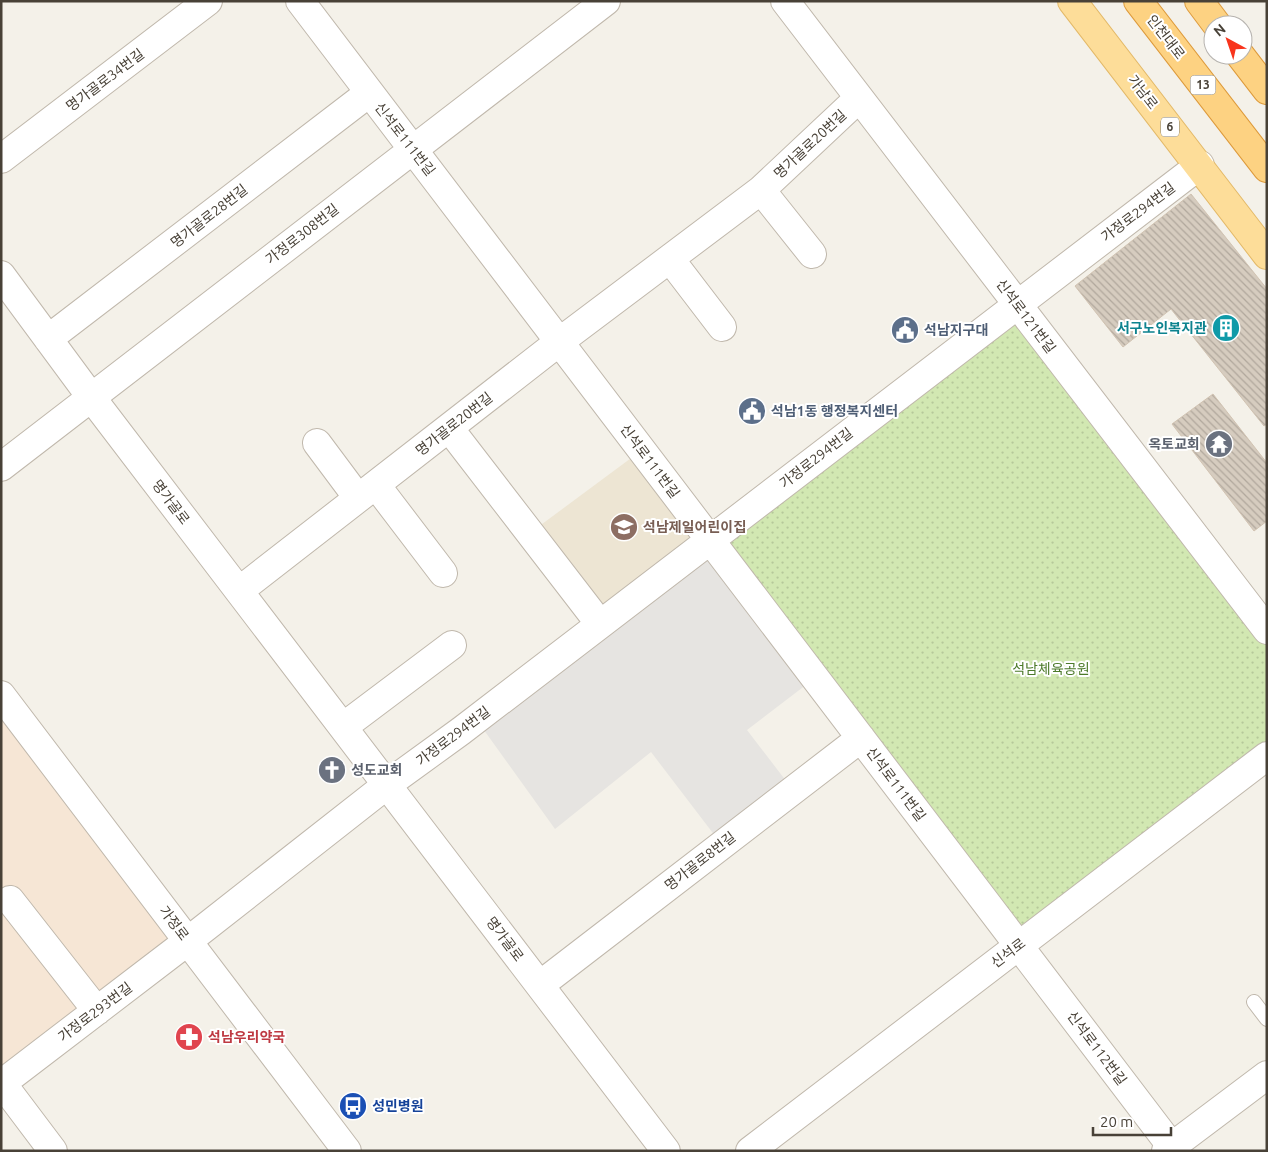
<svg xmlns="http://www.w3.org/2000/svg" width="1268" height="1152" font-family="Ubuntu,'Noto Sans KR',sans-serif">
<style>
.commercial{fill:#f6e6d5}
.education{fill:#ede5d3}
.park{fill:url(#park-dots)}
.parking{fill:#e6e4e1}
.building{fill:url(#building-back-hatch);stroke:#d1c3b2}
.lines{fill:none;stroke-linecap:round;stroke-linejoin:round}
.service-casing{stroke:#c0b8ac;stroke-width:16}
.minor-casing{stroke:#c0b8ac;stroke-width:30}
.tertiary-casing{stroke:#c0b8ac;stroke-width:30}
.primary-casing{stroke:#e3b968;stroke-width:30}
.trunk-casing{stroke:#dd9a3b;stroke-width:30}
.service{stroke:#fff;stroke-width:14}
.minor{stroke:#fff;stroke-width:28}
.tertiary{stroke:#fff;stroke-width:28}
.primary{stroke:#fddd99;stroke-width:28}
.trunk{stroke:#fdd282;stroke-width:28}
.labels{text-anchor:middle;stroke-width:4;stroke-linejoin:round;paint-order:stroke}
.shield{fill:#fff;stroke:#7f7a73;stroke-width:1}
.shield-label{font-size:12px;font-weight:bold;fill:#484137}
.street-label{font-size:14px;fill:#484137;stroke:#fff}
.culture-label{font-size:14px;font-weight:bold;fill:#0d838f;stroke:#fff;text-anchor:end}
.service-label{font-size:14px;font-weight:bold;fill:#4e5e75;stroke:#fff;text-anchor:start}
.worship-label{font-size:14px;font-weight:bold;fill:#5b616d;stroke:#fff;text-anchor:end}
.education-label{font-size:14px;font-weight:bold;fill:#785e54;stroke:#fff;text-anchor:start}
.park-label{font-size:14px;fill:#4c7a2a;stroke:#fff}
.health-label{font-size:14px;font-weight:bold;fill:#be3a42;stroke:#fff;text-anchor:start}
.transit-label{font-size:14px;font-weight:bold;fill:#164399;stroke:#fff;text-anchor:start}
</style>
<defs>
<pattern id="park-dots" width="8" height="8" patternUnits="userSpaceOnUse" patternTransform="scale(1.25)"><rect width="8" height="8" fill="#d2e8b2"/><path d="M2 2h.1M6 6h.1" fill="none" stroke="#b6c89a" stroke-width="1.8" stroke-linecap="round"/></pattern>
<pattern id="building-back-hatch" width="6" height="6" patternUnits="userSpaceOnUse" patternTransform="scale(1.25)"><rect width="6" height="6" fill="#d6ccbf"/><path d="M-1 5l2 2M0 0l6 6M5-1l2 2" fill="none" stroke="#b0a79c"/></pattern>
</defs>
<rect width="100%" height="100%" fill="#f4f1e9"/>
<path class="commercial" d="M1,708L176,940L1,1073Z"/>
<path class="education" d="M642,450L710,540L600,624L530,533Z"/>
<path class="park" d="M1016,303L1267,632V756L1019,945L710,540Z"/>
<path class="parking" d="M710,540L815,678L747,730L793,790L722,845L651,752L555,829L476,719Z"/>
<path class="building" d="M1191,194L1267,289V424L1264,426L1171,309L1123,347L1075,286Z
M1213,394L1267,463V521L1254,531L1172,424Z"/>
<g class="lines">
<defs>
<path id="service" d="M1254,1002L1267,1019"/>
<path id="minor" d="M300,1L1175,1151
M785,1L1267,630
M1,159L208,1
M761,190L812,254
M670,259L722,327
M1,275L91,397L666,1151
M48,339L369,93
M449,428L600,624
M317,443L358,498
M1,467L606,1
M376,485L443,573
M239,591L559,342L761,190L859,98
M343,727L452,645
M10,900L97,1011
M540,985L861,738
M1,1082L53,1151
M1,1084L188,941L388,784L461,731L1200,165
M1166,1151L1267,1075"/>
<path id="tertiary" d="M1,695L347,1151
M750,1151L1267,756"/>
<path id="primary" d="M1072,1L1267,255"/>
<path id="trunk" d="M1138,1L1267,168
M1199,1L1217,25
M1240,55L1267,90"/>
</defs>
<use href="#service" class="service-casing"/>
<use href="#minor" class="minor-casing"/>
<use href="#tertiary" class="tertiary-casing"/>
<use href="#primary" class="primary-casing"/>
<use href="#trunk" class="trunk-casing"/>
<use href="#service" class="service"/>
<use href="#minor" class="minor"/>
<use href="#tertiary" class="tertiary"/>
<use href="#primary" class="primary"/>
<use href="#trunk" class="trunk"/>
</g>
<defs>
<symbol id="building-disc" viewBox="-11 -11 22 22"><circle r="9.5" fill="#0f9aa8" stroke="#fff"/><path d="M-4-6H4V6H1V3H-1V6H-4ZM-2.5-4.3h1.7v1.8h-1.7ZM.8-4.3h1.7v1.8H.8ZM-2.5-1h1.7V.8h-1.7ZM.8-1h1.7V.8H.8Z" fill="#fff"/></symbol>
<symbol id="civic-disc" viewBox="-11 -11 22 22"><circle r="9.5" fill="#5c6f8a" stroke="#fff"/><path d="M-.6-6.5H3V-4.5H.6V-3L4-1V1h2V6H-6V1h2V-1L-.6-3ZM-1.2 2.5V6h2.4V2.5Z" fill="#fff"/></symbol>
<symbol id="temple-disc" viewBox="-11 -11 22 22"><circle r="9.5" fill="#6b7280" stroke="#fff"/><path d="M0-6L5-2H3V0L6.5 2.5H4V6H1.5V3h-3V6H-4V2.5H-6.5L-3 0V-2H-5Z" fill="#fff"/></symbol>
<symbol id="school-disc" viewBox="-11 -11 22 22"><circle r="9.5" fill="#8d6e63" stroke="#fff"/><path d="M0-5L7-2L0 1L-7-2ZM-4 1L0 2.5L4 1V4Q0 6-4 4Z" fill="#fff"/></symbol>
<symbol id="church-disc" viewBox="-11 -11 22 22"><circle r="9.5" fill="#6b7280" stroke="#fff"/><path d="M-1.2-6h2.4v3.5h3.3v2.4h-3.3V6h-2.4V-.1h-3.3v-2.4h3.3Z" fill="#fff"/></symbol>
<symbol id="pharmacy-disc" viewBox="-11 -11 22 22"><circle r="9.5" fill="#e0444e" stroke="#fff"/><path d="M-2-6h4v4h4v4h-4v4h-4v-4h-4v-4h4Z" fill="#fff"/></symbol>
<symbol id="bus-disc" viewBox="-11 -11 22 22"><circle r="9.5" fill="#1a4fb4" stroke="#fff"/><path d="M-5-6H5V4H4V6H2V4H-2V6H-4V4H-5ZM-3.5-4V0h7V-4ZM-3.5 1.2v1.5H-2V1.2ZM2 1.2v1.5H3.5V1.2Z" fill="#fff"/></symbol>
</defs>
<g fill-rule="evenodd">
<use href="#building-disc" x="1210" y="312" width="32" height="32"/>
<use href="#civic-disc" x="889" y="314" width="32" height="32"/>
<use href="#civic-disc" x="736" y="395" width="32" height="32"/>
<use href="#temple-disc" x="1203" y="428" width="32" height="32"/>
<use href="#school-disc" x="608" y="511" width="32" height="32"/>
<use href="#church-disc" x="316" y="754" width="32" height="32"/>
<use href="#pharmacy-disc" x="173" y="1021" width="32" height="32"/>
<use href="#bus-disc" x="337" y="1090" width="32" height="32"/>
</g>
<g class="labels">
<g class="shield">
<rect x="1190.5" y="75.5" width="25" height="19" rx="4"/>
<rect x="1161" y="117.5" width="18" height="19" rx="4"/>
</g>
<g class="shield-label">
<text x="1203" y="89">13</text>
<text x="1170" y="131">6</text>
</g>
<g class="street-label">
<text transform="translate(1166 37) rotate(52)" y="5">인천대로</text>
<text transform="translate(105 80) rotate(-37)" y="5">명가골로34번길</text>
<text transform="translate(1143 92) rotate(52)" y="5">가남로</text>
<text transform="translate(405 139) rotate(52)" y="5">신석로111번길</text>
<text transform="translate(810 144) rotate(-43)" y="5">명가골로20번길</text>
<text transform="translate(1138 212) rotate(-37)" y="5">가정로294번길</text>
<text transform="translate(209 216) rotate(-38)" y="5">명가골로28번길</text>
<text transform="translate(302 234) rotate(-38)" y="5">가정로308번길</text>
<text transform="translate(1026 316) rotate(53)" y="5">신석로121번길</text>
<text transform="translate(454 424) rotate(-38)" y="5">명가골로20번길</text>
<text transform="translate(816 458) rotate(-38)" y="5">가정로294번길</text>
<text transform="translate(650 461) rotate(53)" y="5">신석로111번길</text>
<text transform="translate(171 502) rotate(53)" y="5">명가골로</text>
<text transform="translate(453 736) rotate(-37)" y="5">가정로294번길</text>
<text transform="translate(896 784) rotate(53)" y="5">신석로111번길</text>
<text transform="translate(700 861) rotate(-38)" y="5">명가골로8번길</text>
<text transform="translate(174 923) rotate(53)" y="5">가정로</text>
<text transform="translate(505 939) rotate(53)" y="5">명가골로</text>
<text transform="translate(1008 953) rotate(-37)" y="5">신석로</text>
<text transform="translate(95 1012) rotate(-37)" y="5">가정로293번길</text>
<text transform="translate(1097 1048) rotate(53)" y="5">신석로112번길</text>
</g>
<g class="culture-label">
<text x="1207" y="333">서구노인복지관</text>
</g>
<g class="service-label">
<text x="924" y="335">석남지구대</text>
<text x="771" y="416">석남1동 행정복지센터</text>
</g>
<g class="worship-label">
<text x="1200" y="449">옥토교회</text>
<text x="351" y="775" text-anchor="start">성도교회</text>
</g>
<g class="education-label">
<text x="643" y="532">석남제일어린이집</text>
</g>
<g class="park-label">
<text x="1051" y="674">석남체육공원</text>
</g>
<g class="health-label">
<text x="208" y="1042">석남우리약국</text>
</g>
<g class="transit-label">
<text x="372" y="1111">성민병원</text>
</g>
</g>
<rect width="1268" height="1152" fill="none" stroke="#484137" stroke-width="5"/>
<g transform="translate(1228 40) rotate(320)"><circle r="24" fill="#ffffff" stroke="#b6b3af"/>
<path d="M0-4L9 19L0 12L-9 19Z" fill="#f8341c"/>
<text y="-8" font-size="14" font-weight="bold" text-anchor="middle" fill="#484137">N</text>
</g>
<path d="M1093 1127v8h78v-8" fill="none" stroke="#484137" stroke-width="2.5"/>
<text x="1100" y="1127" font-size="15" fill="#484137" stroke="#ffffff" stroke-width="4" paint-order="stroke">20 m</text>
</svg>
